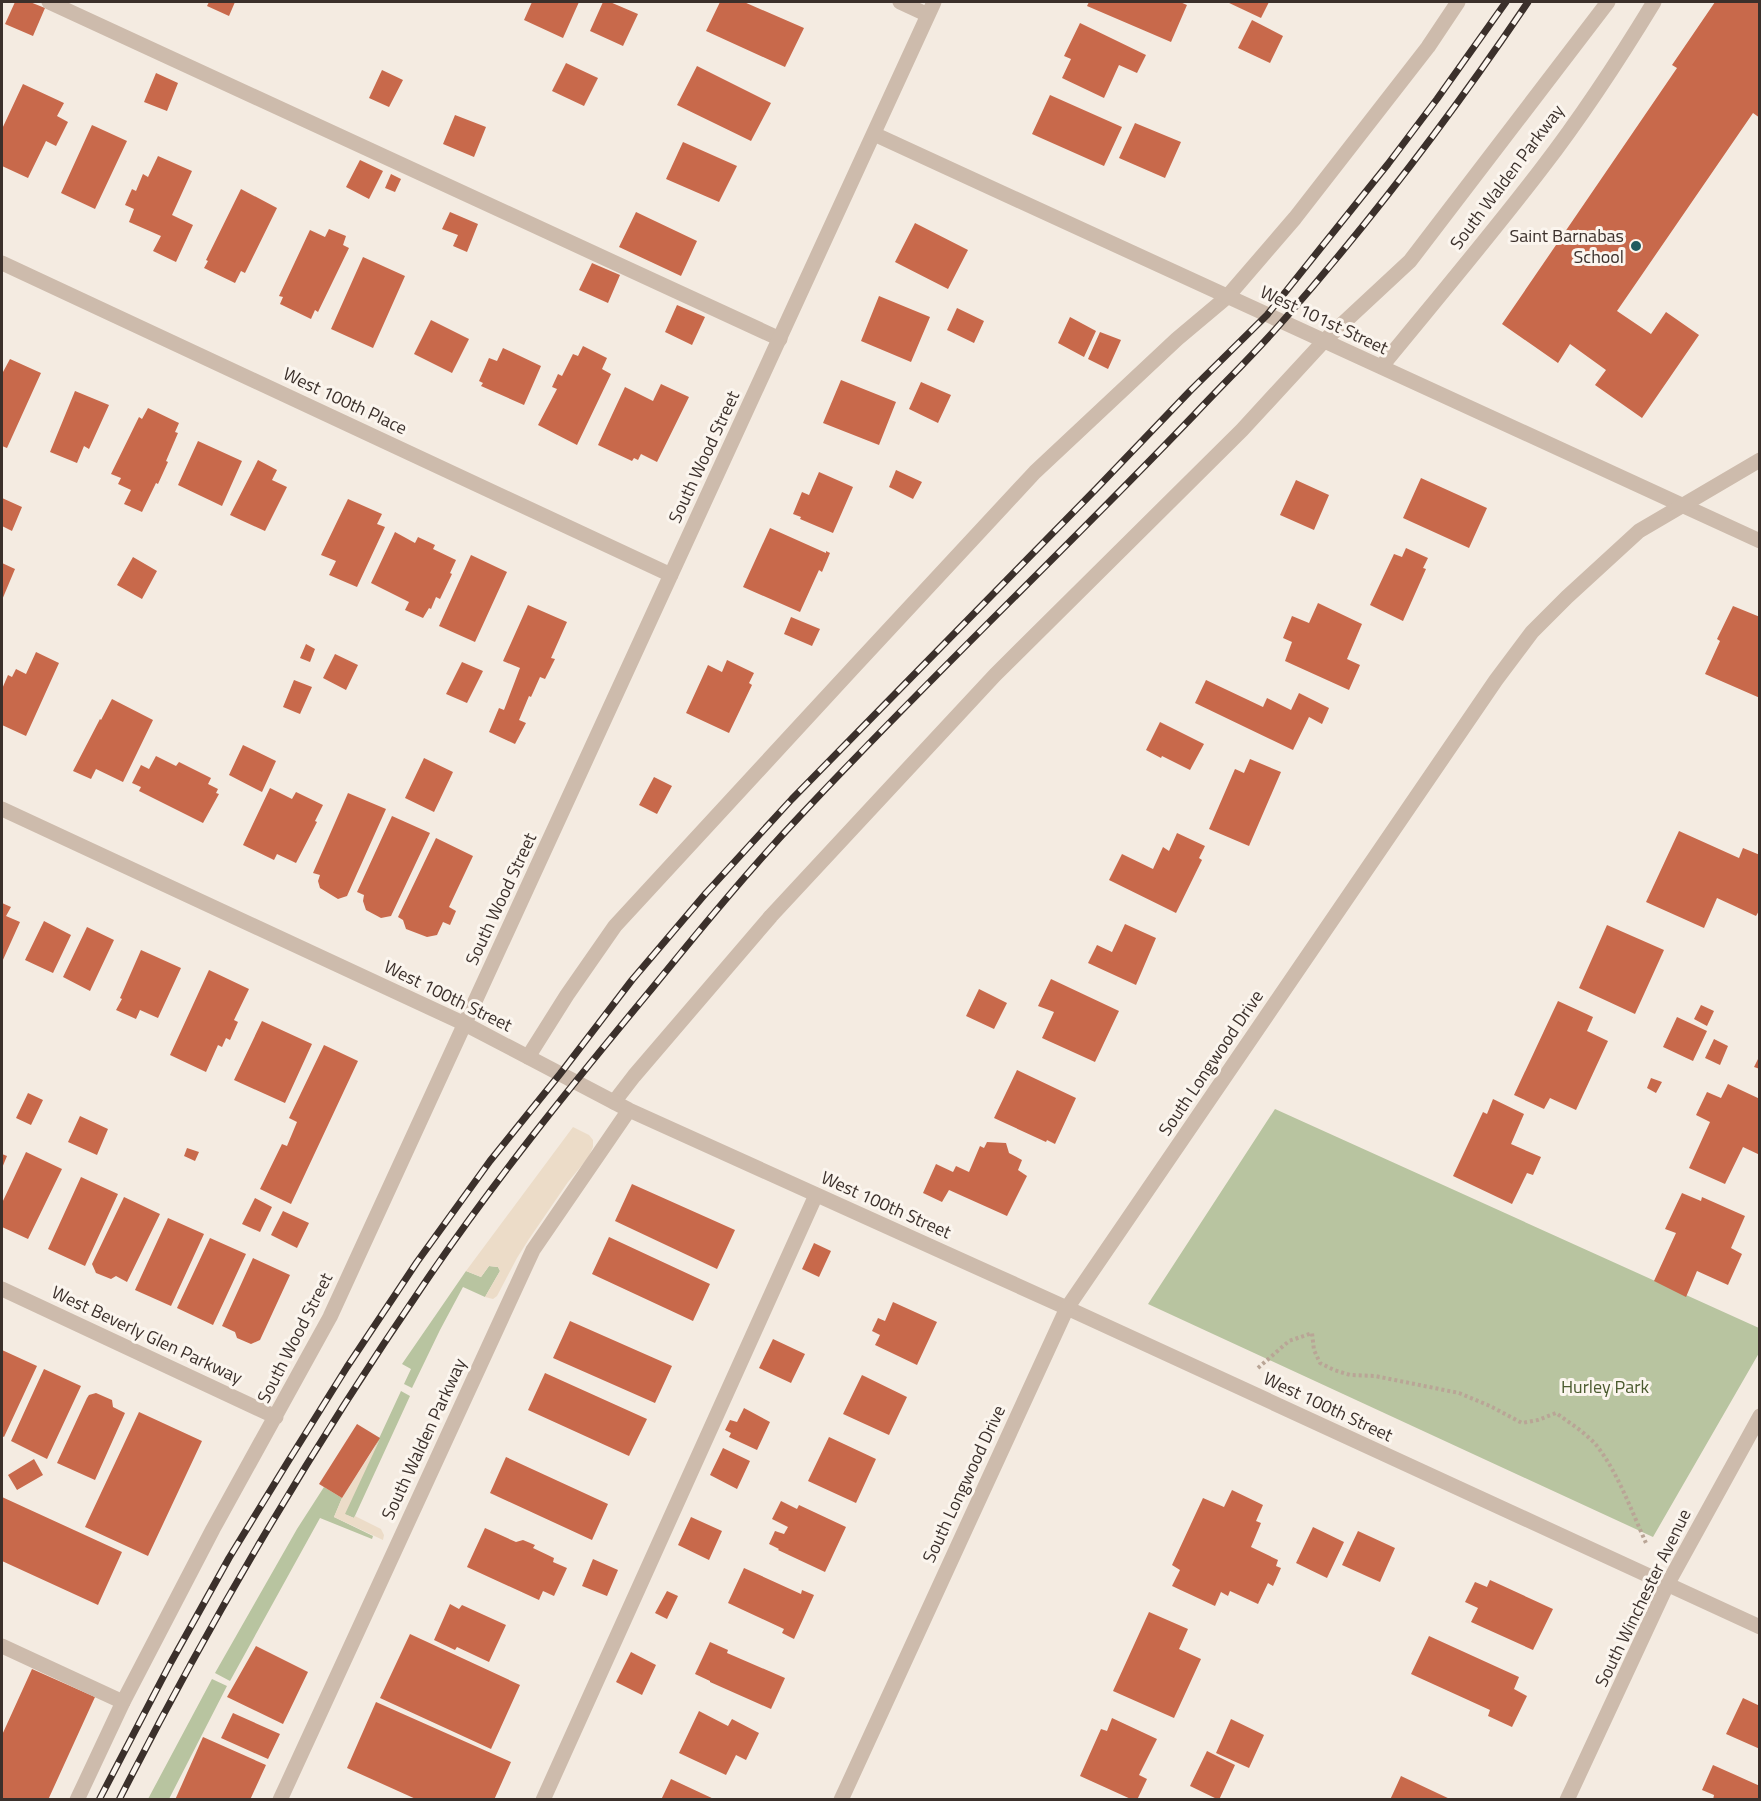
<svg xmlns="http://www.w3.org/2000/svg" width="1761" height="1801" font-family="'Titillium Web',sans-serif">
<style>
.green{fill:#b8c4a0}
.plaza{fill:#ecdcc8}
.building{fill:#c8694b}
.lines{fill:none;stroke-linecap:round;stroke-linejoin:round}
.path{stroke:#b9a596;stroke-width:4;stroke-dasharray:3 3;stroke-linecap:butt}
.service{stroke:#cdbbac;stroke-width:15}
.minor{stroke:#cdbbac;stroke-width:15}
.tertiary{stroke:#cdbbac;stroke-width:15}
.rail-casing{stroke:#3b302b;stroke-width:7}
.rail{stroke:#fbf5ee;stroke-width:4.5;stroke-dasharray:14;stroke-linecap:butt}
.poi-dot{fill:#1f5a5e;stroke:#fbf5ee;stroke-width:2}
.labels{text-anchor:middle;stroke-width:6;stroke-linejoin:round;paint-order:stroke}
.street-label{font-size:18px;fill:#3b302b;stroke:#fbf5ee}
.poi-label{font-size:18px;fill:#3b302b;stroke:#fbf5ee;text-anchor:end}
.park-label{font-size:18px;fill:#4a5a2e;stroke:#fbf5ee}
</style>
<rect width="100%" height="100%" fill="#f4ebe1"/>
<path class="green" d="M1275,1109L1759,1328V1353L1653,1537L1148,1304Z
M489,1266L498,1267L500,1271L485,1297L463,1287L440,1330L412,1388L404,1384L411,1369L402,1364L466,1271L481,1277Z
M401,1391L410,1396L354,1518L344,1514Z
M324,1487L342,1498L334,1517L373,1536L372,1539L320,1518L230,1681L215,1673L297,1529Z
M212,1679L227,1686L169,1799H148Z"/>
<path class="plaza" d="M573,1127L589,1135L593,1140V1147L588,1158L568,1182L529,1239L517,1258L497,1296L493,1299L485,1297L500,1271L498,1267L489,1266L481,1277L466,1271Z
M380,1439L345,1514L354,1518L355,1516L381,1529L384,1535L383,1540L334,1517L342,1498Z"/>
<path class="building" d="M15,2H30L45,8L33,36L5,24Z
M209,2H235L229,16L207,6Z
M532,2H579L563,38L524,20Z
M603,2H610L638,14L623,46L590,31Z
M720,2H744L804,28L785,67L706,31Z
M1089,2H1180L1187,5L1171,42L1087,6Z
M1227,2H1269L1261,18Z
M1715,2H1760V118L1753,113L1617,311L1651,334L1666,312L1699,335L1642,418L1595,385L1606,370L1570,344L1558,363L1502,324L1677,68L1672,65Z
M1252,20L1283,36L1270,63L1238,48Z
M1080,23L1146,55L1137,73L1119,65L1104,98L1062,78L1071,59L1064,56Z
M566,63L598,78L584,106L552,91Z
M697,66L771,103L751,141L677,105Z
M382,70L403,80L389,107L369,98Z
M156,73L178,83L167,111L144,102Z
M23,84L64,103L57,116L68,122L56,146L46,141L28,178L2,166V129Z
M1050,95L1122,127L1104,166L1032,134Z
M455,115L486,127L474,157L443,144Z
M1135,123L1181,142L1165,178L1119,158Z
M92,125L127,141L95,209L61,193Z
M683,142L737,166L719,202L666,179Z
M158,156L192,171L172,215L193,225L176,262L153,251L161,236L129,222L134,209L125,205L132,189L136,191L143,174L148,177Z
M360,160L383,171L369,199L346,187Z
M391,174L401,179L395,192L385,188Z
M241,189L277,208L245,273L241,271L235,283L204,268L208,261L206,260Z
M450,212L478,224L467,252L453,246L458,235L442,229Z
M636,212L697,241L681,276L619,247Z
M915,223L968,250L948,289L895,262Z
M329,229L346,236L343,245L349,248L318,312L315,310L311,319L280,304L283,297L279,296L310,230L325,237Z
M363,257L405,276L373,348L331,329Z
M592,263L620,275L608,303L579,290Z
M879,296L930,317L911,362L861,341Z
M677,305L705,317L692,345L665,332Z
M957,308L984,321L974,343L947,330Z
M1070,317L1096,331L1084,357L1058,343Z
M431,320L469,339L452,373L414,354Z
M1100,332L1121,340L1108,369L1088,359Z
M583,346L607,358L602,369L611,374L577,445L538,425L557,389L552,387L558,374L562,376L573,354L578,356Z
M503,348L541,366L524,405L481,386L483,383L479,381L489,358L497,361Z
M10,359L41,373L7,448L2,446V372H3Z
M841,380L896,402L879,445L823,423Z
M921,382L951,395L938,423L909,409Z
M661,384L689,397L657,462L641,454L638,460L634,458L632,461L598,445L625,387L653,401Z
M75,391L109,405L89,449L84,446L77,463L50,452Z
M148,408L179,423L175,432L178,433L166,461L168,462L158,484L156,483L142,512L124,504L131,490L118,484L121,478L111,474L139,417L142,419Z
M198,441L242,461L222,506L178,485Z
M258,460L277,470L272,480L287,487L265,531L230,515Z
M896,470L922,482L913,499L889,487Z
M819,472L853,487L833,533L800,519L801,517L793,514L802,492L809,495Z
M1421,478L1487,508L1469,548L1403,518Z
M1296,480L1329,495L1314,530L1280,515Z
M2,498L22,507L12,531L2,526Z
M348,499L382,514L377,524L385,527L357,587L329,575L336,561L321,555Z
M770,528L826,553V551L830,553L822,572L819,570L800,612L743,587Z
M395,532L415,543L418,537L435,545L433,549L456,560L450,573L452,574L440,599L436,597L431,609L429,608L423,618L405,610L409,602L371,583Z
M1406,548L1428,558L1423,568L1426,569L1403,621L1370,605L1394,554L1402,557Z
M471,555L507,572L475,642L439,626Z
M133,557L157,571L142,599L117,585Z
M2,563L15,569L2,600Z
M1318,603L1362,624L1347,659L1360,665L1349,690L1285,661L1292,642L1283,638L1292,616L1309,623Z
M528,605L567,622L551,658L555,659L545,679L540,677L531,697L529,696L519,720L526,723L515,744L489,732L499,708L504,710L520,668L503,661Z
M1733,606L1760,617V698L1705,674L1720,641L1717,639Z
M791,617L820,629L812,646L784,634Z
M306,644L315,649L310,662L300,658Z
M36,652L59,663L26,736L2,725V689L8,675L12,677L16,669L26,674Z
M335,654L358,665L346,690L323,678Z
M727,660L754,673L749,683L752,685L729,733L686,713L708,665L722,672Z
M462,662L483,671L467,703L446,694Z
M294,680L312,687L300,714L283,707Z
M1206,680L1263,707L1267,698L1291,710L1299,693L1329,708L1322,724L1309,717L1293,750L1195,703Z
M112,699L153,720L123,782L96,769L91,779L73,771L100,719L101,720Z
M1160,722L1204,744L1190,770L1162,756L1161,758L1146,750Z
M243,745L276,761L262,792L229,775Z
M156,756L176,766L179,762L211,778L208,784L218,789L216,793L219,794L203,823L139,791L141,787L132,783L141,765L149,769Z
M424,758L453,772L434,812L405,798Z
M1250,759L1281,772L1249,846L1209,829L1235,769L1244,773Z
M654,777L672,786L657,814L639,805Z
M270,788L292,799L296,792L323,805L315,821L317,822L296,863L277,854L274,860L243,845Z
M348,793L386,809L347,896L338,899L320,888L318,881L320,875L313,873Z
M392,816L430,833L391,916L381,918L366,910L363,901L364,895L357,892Z
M1679,831L1739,858L1743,848L1760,855V909L1756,916L1717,898L1704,928L1646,902Z
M1177,833L1205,846L1199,858L1202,860L1176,913L1109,880L1122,854L1153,869L1163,847L1169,851Z
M436,838L473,856L449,907L456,911L450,925L443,922L437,935L427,937L406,929L403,920L398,917Z
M2,903L11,907L6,916L20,922L2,962Z
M44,921L71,935L53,973L25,960Z
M1125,924L1156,938L1136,985L1088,963L1097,945L1112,952Z
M1607,925L1664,950L1635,1014L1579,988Z
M87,927L114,940L90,991L63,977Z
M141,950L181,968L158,1018L140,1010L136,1019L116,1010L122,999L120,998Z
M209,970L249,989L234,1020L238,1022L230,1040L226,1038L222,1047L218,1045L206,1072L170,1055Z
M1051,979L1119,1011L1095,1062L1042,1038L1054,1012L1038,1006Z
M979,989L1007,1003L994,1029L966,1016Z
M1558,1001L1593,1017L1587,1031L1608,1041L1576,1110L1550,1098L1544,1109L1514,1095Z
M1701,1005L1714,1011L1707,1026L1694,1019Z
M1677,1017L1707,1031L1693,1061L1663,1047Z
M262,1021L312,1044L285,1103L234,1080Z
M1714,1039L1728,1046L1720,1065L1705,1058Z
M324,1045L358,1061L291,1204L260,1189L282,1144L287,1146L297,1122L289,1118Z
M1760,1055V1069L1754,1067Z
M1017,1070L1076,1098L1055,1144L1047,1140L1046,1142L994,1118Z
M1651,1078L1662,1082L1656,1093L1647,1088Z
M1728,1084L1760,1099V1155L1743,1147L1725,1184L1689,1168L1710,1122L1696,1115L1707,1092L1721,1098Z
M28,1093L43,1100L31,1125L16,1118Z
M1493,1099L1524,1114L1511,1144L1541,1157L1533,1175L1527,1173L1512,1204L1453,1176L1483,1112L1487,1114Z
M80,1116L108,1129L97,1155L68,1142Z
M987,1142L1006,1143L1009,1153L1022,1160L1018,1170L1027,1176L1007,1216L949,1190L942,1202L923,1193L936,1164L953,1172L956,1166L969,1172L980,1146L984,1148Z
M187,1148L199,1152L195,1161L184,1156Z
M26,1152L62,1169L28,1239L2,1227V1203Z
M2,1154L7,1156L2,1168Z
M81,1177L118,1194L85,1266L48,1249Z
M632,1184L735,1230L717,1269L615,1221Z
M1682,1193L1701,1201L1702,1197L1745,1216L1731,1248L1742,1254L1728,1285L1697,1271L1686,1297L1654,1281L1676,1233L1665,1229Z
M124,1197L160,1214L127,1282L116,1276L111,1279L96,1273L92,1264Z
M255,1198L272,1207L260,1232L242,1224Z
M283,1211L309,1223L297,1248L271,1235Z
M168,1218L204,1234L171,1306L135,1290Z
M609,1237L710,1284L693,1321L592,1274Z
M210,1238L246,1254L213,1325L177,1308Z
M814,1243L831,1251L819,1277L802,1269Z
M253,1258L290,1275L260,1340L251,1344L237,1338L235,1332L222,1326Z
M893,1302L937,1322L917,1365L875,1345L880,1335L872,1331L878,1318L885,1321Z
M570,1321L672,1366L655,1403L553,1358Z
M773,1339L805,1354L791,1383L759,1368Z
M2,1350L37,1366L4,1437L2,1436Z
M44,1369L81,1386L47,1459L11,1441Z
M545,1373L647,1419L629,1456L528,1410Z
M862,1375L907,1397L889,1435L843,1414Z
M96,1393L112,1400L113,1407L125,1413L95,1480L57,1463L87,1398L89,1395Z
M744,1408L770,1422L757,1450L729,1437L731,1433L725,1430L730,1420L737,1422Z
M139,1412L202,1441L148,1556L85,1527Z
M357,1424L380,1438L342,1498L319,1484Z
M829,1437L876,1459L856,1503L808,1481Z
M723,1448L750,1461L737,1489L710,1475Z
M506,1457L608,1504L592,1540L490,1493Z
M34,1459L43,1475L17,1490L8,1475Z
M1232,1490L1263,1505L1256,1521L1261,1523L1251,1547L1278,1560L1276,1566L1281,1568L1273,1586L1268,1583L1258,1604L1230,1591L1228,1596L1221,1592L1215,1606L1172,1586L1180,1570L1172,1565L1203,1498L1224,1507Z
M2,1497L122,1552L98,1605L2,1561Z
M781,1501L797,1509L799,1505L846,1527L825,1572L778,1550L779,1549L769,1544L775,1531L784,1534L788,1527L772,1519Z
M691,1517L722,1531L709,1560L678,1545Z
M1313,1527L1344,1542L1327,1578L1296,1563Z
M485,1528L516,1542L523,1540L535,1545L533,1548L554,1558L553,1562L567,1568L554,1596L543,1591L539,1600L467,1567Z
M1358,1531L1395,1548L1380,1582L1342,1565Z
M593,1559L618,1570L607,1596L582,1586Z
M744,1568L801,1594L802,1590L814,1595L794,1639L782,1633L784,1629L728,1603Z
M1490,1580L1553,1609L1533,1650L1471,1622L1478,1608L1465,1602L1475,1582L1487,1587Z
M667,1591L678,1596L667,1619L655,1613Z
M450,1604L459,1609L462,1605L506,1625L489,1662L457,1647L455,1650L434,1640Z
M1149,1612L1188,1629L1179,1649L1201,1659L1174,1718L1113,1691Z
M410,1634L520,1685L491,1749L380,1698Z
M1429,1636L1519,1677L1514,1689L1527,1696L1512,1727L1488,1716L1490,1710L1411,1674Z
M710,1642L728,1650L727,1653L785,1678L771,1709L710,1682V1681L695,1674Z
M256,1646L308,1672L283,1724L227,1697Z
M631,1652L656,1665L642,1695L616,1682Z
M32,1669L95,1697L48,1800H2V1735Z
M1743,1698L1760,1706V1749L1726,1734Z
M376,1702L511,1762L494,1800H418L347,1768Z
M699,1711L728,1726L732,1719L759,1733L746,1760L736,1755L726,1775L679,1753Z
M233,1713L280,1734L268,1759L221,1738Z
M1112,1718L1157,1739L1139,1775L1147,1779L1137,1800H1133L1080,1776L1101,1729L1107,1731Z
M1231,1719L1264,1735L1249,1768L1216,1753Z
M203,1737L266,1765L250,1800H175Z
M1207,1751L1235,1765L1219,1800L1190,1786Z
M1713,1765L1760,1786V1800H1713L1714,1795L1702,1790Z
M1401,1776L1452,1800H1390Z
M671,1779L716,1800H661Z"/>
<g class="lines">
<path class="path" d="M1258,1368L1289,1341L1312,1333L1314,1350L1320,1363L1334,1370L1350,1375L1375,1376L1459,1393L1490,1406L1522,1423L1538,1420L1556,1413C1570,1423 1586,1433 1597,1446C1618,1473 1632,1512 1646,1543"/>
<path class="service" d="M49,2L780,339
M528,1057L567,995L615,926L853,668L1035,472L1177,339L1227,297L1295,218L1428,47L1458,2
M614,1102L634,1076L771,916L995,675L1242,430L1324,341L1410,261L1608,2
M2,1646L123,1702
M543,1800L816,1195"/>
<path class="minor" d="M900,2L928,15
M874,134L1760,541
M2,263L671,575
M1381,367C1435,301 1490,236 1542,168C1582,116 1620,58 1654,2
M2,809L465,1024L629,1110L1067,1308L1760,1627
M2,1289L276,1417
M77,1800L123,1702L213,1529L330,1317L934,2
M280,1800L533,1250L629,1110
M1567,1800L1667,1585L1760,1416"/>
<path class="tertiary" d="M841,1800L1067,1308L1496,680L1532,632L1567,597L1639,531L1760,460"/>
<defs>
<path id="rail" d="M99,1800L170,1664L229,1558L289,1460L347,1367L417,1262L490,1161L560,1074L632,980L706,893L792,799L1097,488L1190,391L1267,315L1388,164L1437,99L1506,2
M119,1800C210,1621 311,1449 424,1284C493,1182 571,1086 649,992C698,932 746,873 799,817C928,679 1065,550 1195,414C1224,383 1255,353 1282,322C1371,221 1453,113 1528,2"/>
</defs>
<use href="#rail" class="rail-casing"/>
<use href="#rail" class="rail"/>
</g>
<circle class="poi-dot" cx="1636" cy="246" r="6"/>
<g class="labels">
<g class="street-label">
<text transform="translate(1507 177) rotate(-53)" y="6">South Walden Parkway</text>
<text transform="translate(1324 320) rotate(25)" y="6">West 101st Street</text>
<text transform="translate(345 401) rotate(25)" y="6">West 100th Place</text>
<text transform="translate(704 457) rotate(-65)" y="6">South Wood Street</text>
<text transform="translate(501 899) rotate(-65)" y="6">South Wood Street</text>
<text transform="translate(448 996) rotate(26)" y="6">West 100th Street</text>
<text transform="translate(1211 1063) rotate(-56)" y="6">South Longwood Drive</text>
<text transform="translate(886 1205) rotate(24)" y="6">West 100th Street</text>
<text transform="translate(147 1335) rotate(25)" y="6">West Beverly Glen Parkway</text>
<text transform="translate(295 1338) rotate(-63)" y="6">South Wood Street</text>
<text transform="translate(1328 1407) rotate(25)" y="6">West 100th Street</text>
<text transform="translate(424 1439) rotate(-65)" y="6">South Walden Parkway</text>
<text transform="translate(964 1484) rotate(-65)" y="6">South Longwood Drive</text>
<text transform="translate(1643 1598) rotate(-64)" y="6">South Winchester Avenue</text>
</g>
<g class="poi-label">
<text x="1624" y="242">Saint Barnabas<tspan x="1624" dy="21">School</tspan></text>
</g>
<g class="park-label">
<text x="1605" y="1393">Hurley Park</text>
</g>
</g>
<rect width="1761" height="1801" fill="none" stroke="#3b302b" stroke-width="6"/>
</svg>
